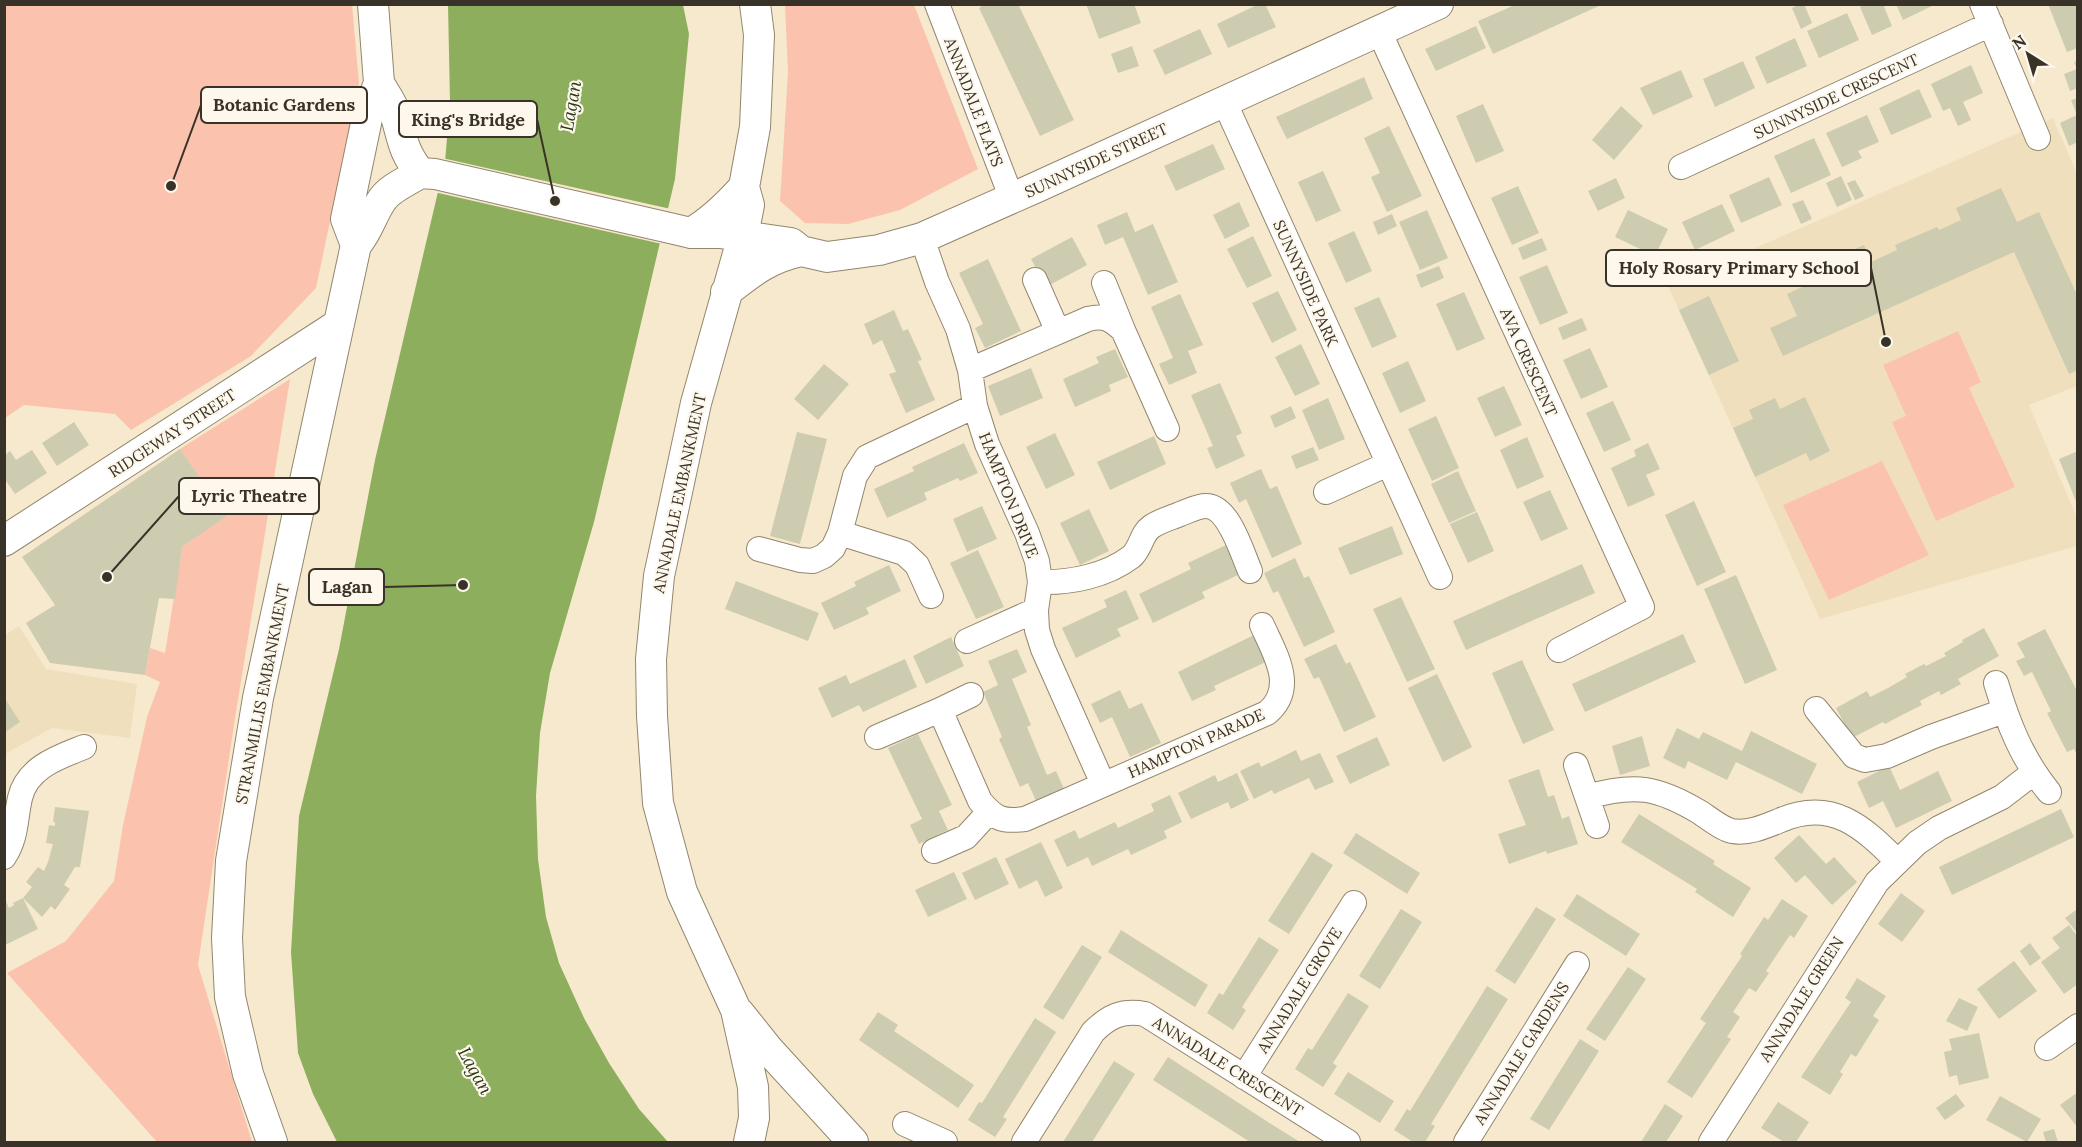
<svg xmlns="http://www.w3.org/2000/svg" width="2082" height="1147" font-family="Lora,serif">
<style>
.built{fill:#f0dfbd}
.green{fill:#fbc3ad}
.water{fill:#8daf5d}
.pier{fill:#f7e9ce}
.building{fill:#cdccb0}
.lines{fill:none;stroke-linecap:round;stroke-linejoin:round}
.minor-casing{stroke:#92866d;stroke-width:26}
.tertiary-casing{stroke:#92866d;stroke-width:32}
.minor{stroke:#fff;stroke-width:24}
.tertiary{stroke:#fff;stroke-width:30}
.labels{text-anchor:middle;stroke-width:4.5;stroke-linejoin:round;paint-order:stroke}
.street-label{font-size:16px;fill:#383228;stroke:#fdf7ec}
.water-label{font-size:18px;font-style:italic;fill:#293714;stroke:#fdf7ec}
.leader{fill:none;stroke:#383228;stroke-width:2}
.callout-dot{fill:#383228;stroke:#fdf7ec;stroke-width:2}
.callout{fill:#fdf7ec;stroke:#383228;stroke-width:2}
.callout-label{font-size:18px;text-anchor:middle;font-weight:bold;fill:#383228}
</style>
<rect width="100%" height="100%" fill="#f7e9ce"/>
<path class="built" d="M2053,118L2077,174V386L2029,405L2077,518V546L1820,619L1668,286Z
M19,626L46,669L137,684L130,738L52,728L5,754V635Z"/>
<path class="green" d="M352,4L359,84L316,288L251,356L131,430L115,414L24,405L5,418L4,5Z
M785,5H914L978,169L900,210L848,224L805,223L780,201L788,72Z
M1958,331L1981,382L1969,388L2015,487L1936,521L1892,422L1906,416L1883,365Z
M290,379L236,712L198,965L252,1142H157L7,973L66,941L114,881L123,825L147,717L160,682L145,675L150,648L165,653L182,547L226,516L180,449Z
M1882,461L1929,555L1829,600L1783,505Z"/>
<path class="water" d="M448,5H683L689,34L675,179L594,522L550,673L540,733L536,796L538,859L546,917L559,963L584,1018L609,1063L639,1109L668,1142H337L313,1094L298,1053L291,952L299,816L339,649L375,460L445,162L450,102Z"/>
<path class="pier" d="M442,158L671,209L662,244L434,192Z"/>
<path class="building" d="M985,4H1018L1074,120L1040,136L979,8Z
M1086,4H1134L1141,23L1099,39Z
M1259,4H1265L1276,27L1228,48L1217,24Z
M1800,4H1804L1812,23L1801,29L1792,8Z
M1866,4H1883L1892,26L1872,35L1860,7Z
M1896,4H1936L1903,20Z
M2048,4H2075L2078,11V48L2067,52Z
M1515,5H1601L1493,54L1478,21Z
M1847,13L1859,40L1819,58L1807,31Z
M1476,26L1486,48L1436,71L1425,49Z
M1200,29L1212,54L1165,75L1153,50Z
M1795,38L1807,66L1767,84L1755,57Z
M1132,46L1139,66L1118,73L1111,54Z
M1743,61L1755,88L1715,107L1703,79Z
M2078,61V88L2070,91L2064,74L2077,69L2074,62Z
M1971,65L1983,93L1963,102L1971,120L1958,126L1950,108L1943,111L1931,84Z
M1681,70L1693,97L1653,115L1640,88Z
M1364,77L1373,99L1287,139L1276,117Z
M1919,89L1932,117L1891,135L1879,108Z
M2078,98V142L2069,146L2060,123L2077,115L2071,100Z
M1483,104L1504,151L1476,163L1456,116Z
M1621,106L1643,126L1614,160L1592,140Z
M1867,115L1879,142L1858,151L1862,158L1842,167L1826,133Z
M1389,126L1422,196L1387,212L1371,177L1380,173L1364,138Z
M1814,138L1831,175L1791,193L1774,156Z
M1213,144L1225,169L1176,191L1164,166Z
M1323,171L1341,211L1316,222L1298,182Z
M1841,176L1852,200L1837,207L1826,183Z
M1769,177L1782,205L1741,223L1729,195Z
M1616,178L1625,198L1598,211L1588,191Z
M1855,180L1864,196L1855,200L1847,183Z
M1518,186L1539,233L1512,245L1491,198Z
M2001,188L2017,222L2039,212L2078,297V370L2069,374L2014,252L1783,356L1770,328L1797,316L1787,294L1839,270L1834,258L1864,245L1871,262L1897,250L1895,245L1937,227L1939,230L1961,220L1956,208Z
M1803,200L1812,219L1801,224L1792,204Z
M1239,202L1250,226L1225,239L1213,215Z
M1722,204L1735,231L1695,250L1682,222Z
M1427,210L1448,258L1420,270L1399,222Z
M1628,210L1668,229L1655,256L1615,237Z
M1127,212L1135,232L1153,224L1178,282L1148,295L1123,237L1105,245L1097,225Z
M1392,214L1397,226L1378,235L1373,222Z
M1354,231L1372,271L1346,283L1328,243Z
M1253,236L1272,276L1247,288L1227,249Z
M1072,237L1087,265L1046,287L1031,259Z
M1542,238L1547,250L1523,260L1518,248Z
M988,259L1021,331L985,348L975,328L983,324L959,273Z
M1547,265L1568,313L1540,325L1519,277Z
M1439,266L1444,278L1421,288L1416,275Z
M1278,291L1297,330L1272,343L1252,303Z
M1464,292L1485,339L1457,351L1436,304Z
M1180,294L1203,345L1188,351L1197,373L1169,385L1159,364L1173,358L1151,307Z
M1709,296L1739,361L1709,375L1679,310Z
M1379,297L1397,337L1372,348L1354,308Z
M894,310L903,331L908,329L922,360L918,361L935,400L906,413L889,374L896,372L882,340L873,345L864,324Z
M1582,318L1587,330L1563,340L1558,328Z
M1301,344L1320,384L1295,396L1275,357Z
M1590,348L1608,387L1581,399L1563,360Z
M1115,349L1128,377L1109,385L1111,391L1075,407L1063,379L1099,363L1096,357Z
M1408,361L1426,401L1400,413L1382,373Z
M824,364L849,384L818,420L794,399Z
M1031,368L1043,398L1000,416L988,386Z
M1220,383L1242,433L1236,436L1245,456L1216,469L1207,448L1213,446L1191,395Z
M1504,386L1522,425L1495,437L1477,398Z
M1805,397L1830,451L1810,461L1806,453L1755,477L1733,428L1753,419L1749,410L1775,398L1780,409Z
M1328,398L1345,439L1319,450L1302,410Z
M1613,401L1631,440L1604,452L1586,413Z
M1291,406L1296,418L1275,428L1270,416Z
M1436,416L1459,468L1432,481L1408,429Z
M74,422L89,445L57,466L42,443Z
M797,432L827,439L800,544L770,536Z
M1055,433L1075,475L1046,489L1026,447Z
M1154,436L1166,464L1110,490L1097,462Z
M1527,437L1544,477L1517,489L1500,450Z
M964,443L978,473L960,481L958,478L924,493L927,500L887,518L874,489L914,471L912,467Z
M1648,443L1660,469L1646,475L1655,495L1628,507L1611,468L1636,456L1634,450Z
M1313,447L1319,460L1296,469L1291,456Z
M180,449L227,516L182,547L175,599L159,598L145,675L50,663L26,623L55,605L22,557Z
M32,450L47,473L15,494L4,478L5,455L10,451L16,460Z
M2078,451V504H2077L2059,459Z
M1261,469L1270,489L1277,486L1302,544L1272,558L1246,499L1239,503L1230,483Z
M1458,471L1476,511L1449,523L1431,484Z
M1550,490L1568,529L1541,541L1523,502Z
M1694,501L1726,572L1697,586L1665,515Z
M982,506L997,539L967,552L953,519Z
M1089,509L1109,551L1080,565L1060,523Z
M1477,512L1494,551L1468,563L1450,524Z
M1392,526L1403,554L1350,575L1338,548Z
M1226,545L1240,574L1202,592L1205,598L1153,623L1139,594L1191,569L1188,563Z
M978,550L1004,607L976,619L950,563Z
M1295,558L1304,578L1309,576L1335,632L1304,647L1278,591L1273,593L1264,573Z
M1582,564L1595,593L1466,650L1453,621Z
M889,565L901,591L866,608L869,614L834,630L821,603L856,586L854,582Z
M1736,575L1777,670L1745,684L1704,589Z
M736,581L819,613L808,641L725,609Z
M1126,590L1139,619L1117,629L1121,636L1076,658L1062,628L1107,607L1104,600Z
M1401,597L1435,669L1407,682L1373,609Z
M1984,628L1999,656L1958,679L1961,684L1941,695L1939,691L1920,701L1922,705L1902,715L1885,724L1883,722L1852,738L1836,708L1867,691L1870,697L1888,688L1907,677L1905,674L1924,664L1926,666L1946,656L1944,653L1963,642L1962,640Z
M2045,629L2078,693L2076,699L2078,702V757L2074,749L2067,752L2047,713L2051,711L2032,672L2024,676L2016,661L2025,657L2017,643Z
M1256,634L1268,661L1214,686L1216,690L1192,701L1178,672Z
M1683,634L1696,662L1585,712L1572,684Z
M951,637L964,666L926,684L913,656Z
M1336,644L1346,664L1350,662L1376,717L1344,732L1319,677L1314,679L1304,659Z
M1017,649L1027,672L1012,679L1031,725L1027,727L1047,775L1056,771L1065,791L1037,803L1028,783L1020,787L999,739L1002,737L983,692L998,685L988,661Z
M905,659L917,687L863,712L859,705L832,718L818,688L846,675L850,684Z
M1522,660L1554,730L1523,744L1492,673Z
M1437,674L1472,747L1443,762L1408,688Z
M1120,690L1129,709L1142,703L1161,743L1130,757L1112,717L1100,723L1091,704Z
M4,697L20,722L4,733Z
M1677,728L1699,739L1703,732L1742,751L1751,731L1817,764L1802,794L1736,762L1727,780L1688,761L1685,769L1663,758Z
M918,734L952,805L939,811L948,830L919,844L910,825L922,819L888,748Z
M1642,736L1650,766L1620,775L1612,746Z
M1377,737L1390,765L1350,784L1336,756Z
M1296,750L1301,761L1320,753L1334,782L1315,790L1309,778L1274,794L1272,790L1254,799L1240,771L1259,762L1261,767Z
M1889,766L1900,790L1938,771L1952,801L1896,828L1883,801L1869,808L1857,782Z
M1539,769L1548,797L1554,795L1562,819L1569,816L1578,844L1547,854L1546,851L1509,864L1498,834L1526,825L1508,780Z
M1237,773L1249,800L1231,809L1228,802L1191,819L1178,793L1215,775L1218,782Z
M1170,795L1182,822L1164,831L1167,838L1131,855L1128,849L1092,866L1088,857L1067,867L1054,840L1075,830L1079,839L1115,822L1118,828L1154,811L1151,804Z
M55,807L89,811L80,867H75L64,885L70,889L55,910L51,906L42,917L23,898L32,887L26,882L38,867L44,871L48,862L53,844L46,843L49,825L55,826V822H53Z
M2061,809L2074,837L1952,895L1939,867Z
M1639,814L1715,861L1713,864L1751,888L1733,917L1695,892L1697,889L1621,842Z
M1356,833L1420,873L1407,894L1343,853Z
M1799,835L1826,864L1834,857L1857,882L1832,905L1805,875L1796,883L1774,858Z
M1041,842L1063,888L1045,897L1037,880L1019,889L1005,859Z
M1312,852L1333,865L1289,934L1268,921Z
M996,857L1009,884L975,900L962,873Z
M954,872L967,899L928,917L915,890Z
M1901,893L1925,911L1902,942L1878,924Z
M1577,894L1640,934L1626,956L1563,916Z
M23,898L38,929L5,945V899L9,908L14,905L13,903Z
M1782,899L1808,916L1794,938L1790,935L1766,971L1769,973L1756,992L1749,988L1733,1012L1740,1017L1727,1037L1731,1039L1692,1098L1667,1082L1706,1023L1700,1019L1742,956L1740,954L1764,917L1768,920Z
M1536,907L1556,919L1515,984L1495,971Z
M1401,909L1422,922L1380,989L1359,976Z
M2076,910L2078,912V934L2065,918Z
M2069,925L2078,937V984L2064,994L2041,962L2060,948L2052,938Z
M1121,930L1208,985L1195,1007L1108,952Z
M1259,937L1279,950L1242,1007L1246,1010L1233,1030L1207,1013L1219,993L1223,995Z
M2030,943L2041,958L2030,966L2020,951Z
M1082,945L1102,957L1063,1020L1043,1007Z
M2014,961L2037,991L1999,1019L1977,989Z
M1628,967L1646,979L1605,1041L1586,1029Z
M1857,978L1886,996L1873,1016L1879,1020L1856,1057L1851,1054L1840,1072L1843,1074L1830,1095L1801,1077L1851,1002L1845,998Z
M1487,986L1508,999L1431,1124L1435,1126L1425,1142H1413L1394,1130L1407,1109L1410,1111Z
M1348,993L1369,1006L1333,1063L1337,1066L1323,1087L1295,1069L1308,1048L1312,1050Z
M1959,998L1978,1007L1967,1031L1946,1021Z
M878,1012L898,1025L894,1031L974,1085L958,1108L859,1040Z
M1035,1018L1056,1032L1003,1117L1007,1119L995,1137L968,1120L979,1102L982,1103Z
M1979,1033L1989,1078L1959,1085L1957,1075L1949,1077L1944,1052L1952,1050L1949,1039Z
M1580,1039L1599,1051L1549,1130L1530,1119Z
M1168,1057L1271,1124L1300,1142H1250L1153,1080Z
M1114,1061L1135,1074L1092,1142H1063Z
M1348,1072L1394,1101L1380,1123L1334,1094Z
M2078,1092V1128L2060,1105Z
M1956,1094L1965,1106L1945,1120L1936,1108Z
M2000,1096L2041,1119L2027,1142L1986,1120Z
M1778,1102L1809,1122L1796,1142H1784L1761,1128Z
M1665,1104L1683,1116L1666,1142H1641Z
M2054,1129L2058,1142H2046L2043,1132Z"/>
<g class="lines">
<defs>
<path id="minor" d="M937,4L1012,199
M1982,4L2038,138
M1379,31L1642,607L1559,650
M1224,101L1440,577
M1681,167L1991,24
M922,238L937,282L958,329L970,370L975,406L987,444L1027,533L1037,561L1040,582L1036,610L1037,630L1043,649L1103,784
M1035,280L1058,332
M1104,283L1123,330
M970,370L1088,319C1105,315 1110,319 1123,330L1167,429
M1326,492L1388,464
M840,533L904,553L917,565L931,596
M759,549L800,560L813,561L824,556L833,548L840,533L855,476L867,457L975,406
M1040,582C1070,583 1106,576 1131,557C1141,549 1141,534 1151,527C1159,521 1171,518 1180,514C1189,511 1197,506 1206,506C1229,506 1242,553 1250,571
M967,641L1036,610
M1996,683C2008,723 2022,759 2049,792
M1816,709L1854,756L1865,760L1887,756L1931,737L2004,711
M940,710L971,695
M877,737L940,710L980,801C995,819 1002,822 1025,819L1267,713C1297,688 1275,654 1262,625
M1576,765L1597,826
M1587,797C1635,783 1658,787 1701,813C1710,819 1722,829 1732,831C1749,834 1766,826 1781,820C1832,798 1863,827 1897,861
M934,851L966,837L989,812
M4,857C17,837 15,820 20,798C27,767 59,757 84,747
M2047,1048L2078,1026
M1244,1077L1354,903
M905,1124L945,1142
M1024,1142L1093,1032C1109,1016 1122,1010 1145,1014L1348,1142
M1466,1142L1577,964
M1711,1142L1877,882L1917,843L1939,828L2002,797L2033,773"/>
<path id="tertiary" d="M379,83C384,93 392,102 395,113C403,139 402,150 420,173
M420,173L435,174L674,229L691,233H720L791,243L801,251L827,257L879,250L922,238L1037,187L1438,4
M691,233C712,221 728,205 744,187
M356,245L346,219L369,109L379,83L373,4
M726,292C752,272 768,258 801,251
M4,541L339,324
M740,1014L768,1049L853,1142
M272,1142L248,1074L230,997L227,938L231,861L258,698L356,245C368,232 372,214 382,200C390,188 408,181 420,173
M749,1142L754,1118L753,1087L736,1010L682,892L658,803L652,716L651,659L659,576L696,403L743,236L749,205L744,187L755,127L759,35L755,4"/>
</defs>
<use href="#minor" class="minor-casing"/>
<use href="#tertiary" class="tertiary-casing"/>
<use href="#minor" class="minor"/>
<use href="#tertiary" class="tertiary"/>
</g>
<g class="labels">
<g class="street-label">
<text transform="translate(1836 96) rotate(-25)" y="6">SUNNYSIDE CRESCENT</text>
<text transform="translate(974 102) rotate(69)" y="6">ANNADALE FLATS</text>
<text transform="translate(1096 160) rotate(-25)" y="6">SUNNYSIDE STREET</text>
<text transform="translate(1306 283) rotate(66)" y="6">SUNNYSIDE PARK</text>
<text transform="translate(1529 362) rotate(66)" y="6">AVA CRESCENT</text>
<text transform="translate(172 433) rotate(-33)" y="6">RIDGEWAY STREET</text>
<text transform="translate(679 493) rotate(-78)" y="6">ANNADALE EMBANKMENT</text>
<text transform="translate(1009 495) rotate(68)" y="6">HAMPTON DRIVE</text>
<text transform="translate(262 694) rotate(-79)" y="6">STRANMILLIS EMBANKMENT</text>
<text transform="translate(1196 743) rotate(-24)" y="6">HAMPTON PARADE</text>
<text transform="translate(1299 990) rotate(-58)" y="6">ANNADALE GROVE</text>
<text transform="translate(1801 999) rotate(-58)" y="6">ANNADALE GREEN</text>
<text transform="translate(1521 1053) rotate(-58)" y="6">ANNADALE GARDENS</text>
<text transform="translate(1228 1066) rotate(32)" y="6">ANNADALE CRESCENT</text>
</g>
<g class="water-label">
<text transform="translate(571 106) rotate(-80)" y="6">Lagan</text>
<text transform="translate(475 1071) rotate(61)" y="6">Lagan</text>
</g>
</g>
<path class="leader" d="M171 186L201 105M555 201L537 119M1886 342L1871 268M107 577L179 496M463 585L384 587"/>
<g class="callout-dot">
<circle cx="171" cy="186" r="6"/>
<circle cx="555" cy="201" r="6"/>
<circle cx="1886" cy="342" r="6"/>
<circle cx="107" cy="577" r="6"/>
<circle cx="463" cy="585" r="6"/>
</g>
<g class="callout">
<rect x="201" y="87" width="166" height="36" rx="6"/>
<rect x="399" y="101" width="138" height="36" rx="6"/>
<rect x="1606" y="250" width="265" height="36" rx="6"/>
<rect x="179" y="478" width="140" height="36" rx="6"/>
<rect x="309" y="569" width="75" height="36" rx="6"/>
</g>
<g class="callout-label">
<text x="284" y="111">Botanic Gardens</text>
<text x="468" y="126">King's Bridge</text>
<text x="1739" y="274">Holy Rosary Primary School</text>
<text x="249" y="502">Lyric Theatre</text>
<text x="347" y="593">Lagan</text>
</g>
<rect width="2082" height="1147" fill="none" stroke="#383228" stroke-width="12"/>
<g transform="translate(2028 54) rotate(323)" stroke="#fdf7ec" stroke-width="4.5" paint-order="stroke">
<path d="M0-4.5L10 22L0 15L-10 22Z" fill="#383228"/>
<text y="-9" font-size="16" font-weight="bold" text-anchor="middle" fill="#383228">N</text>
</g>
</svg>
